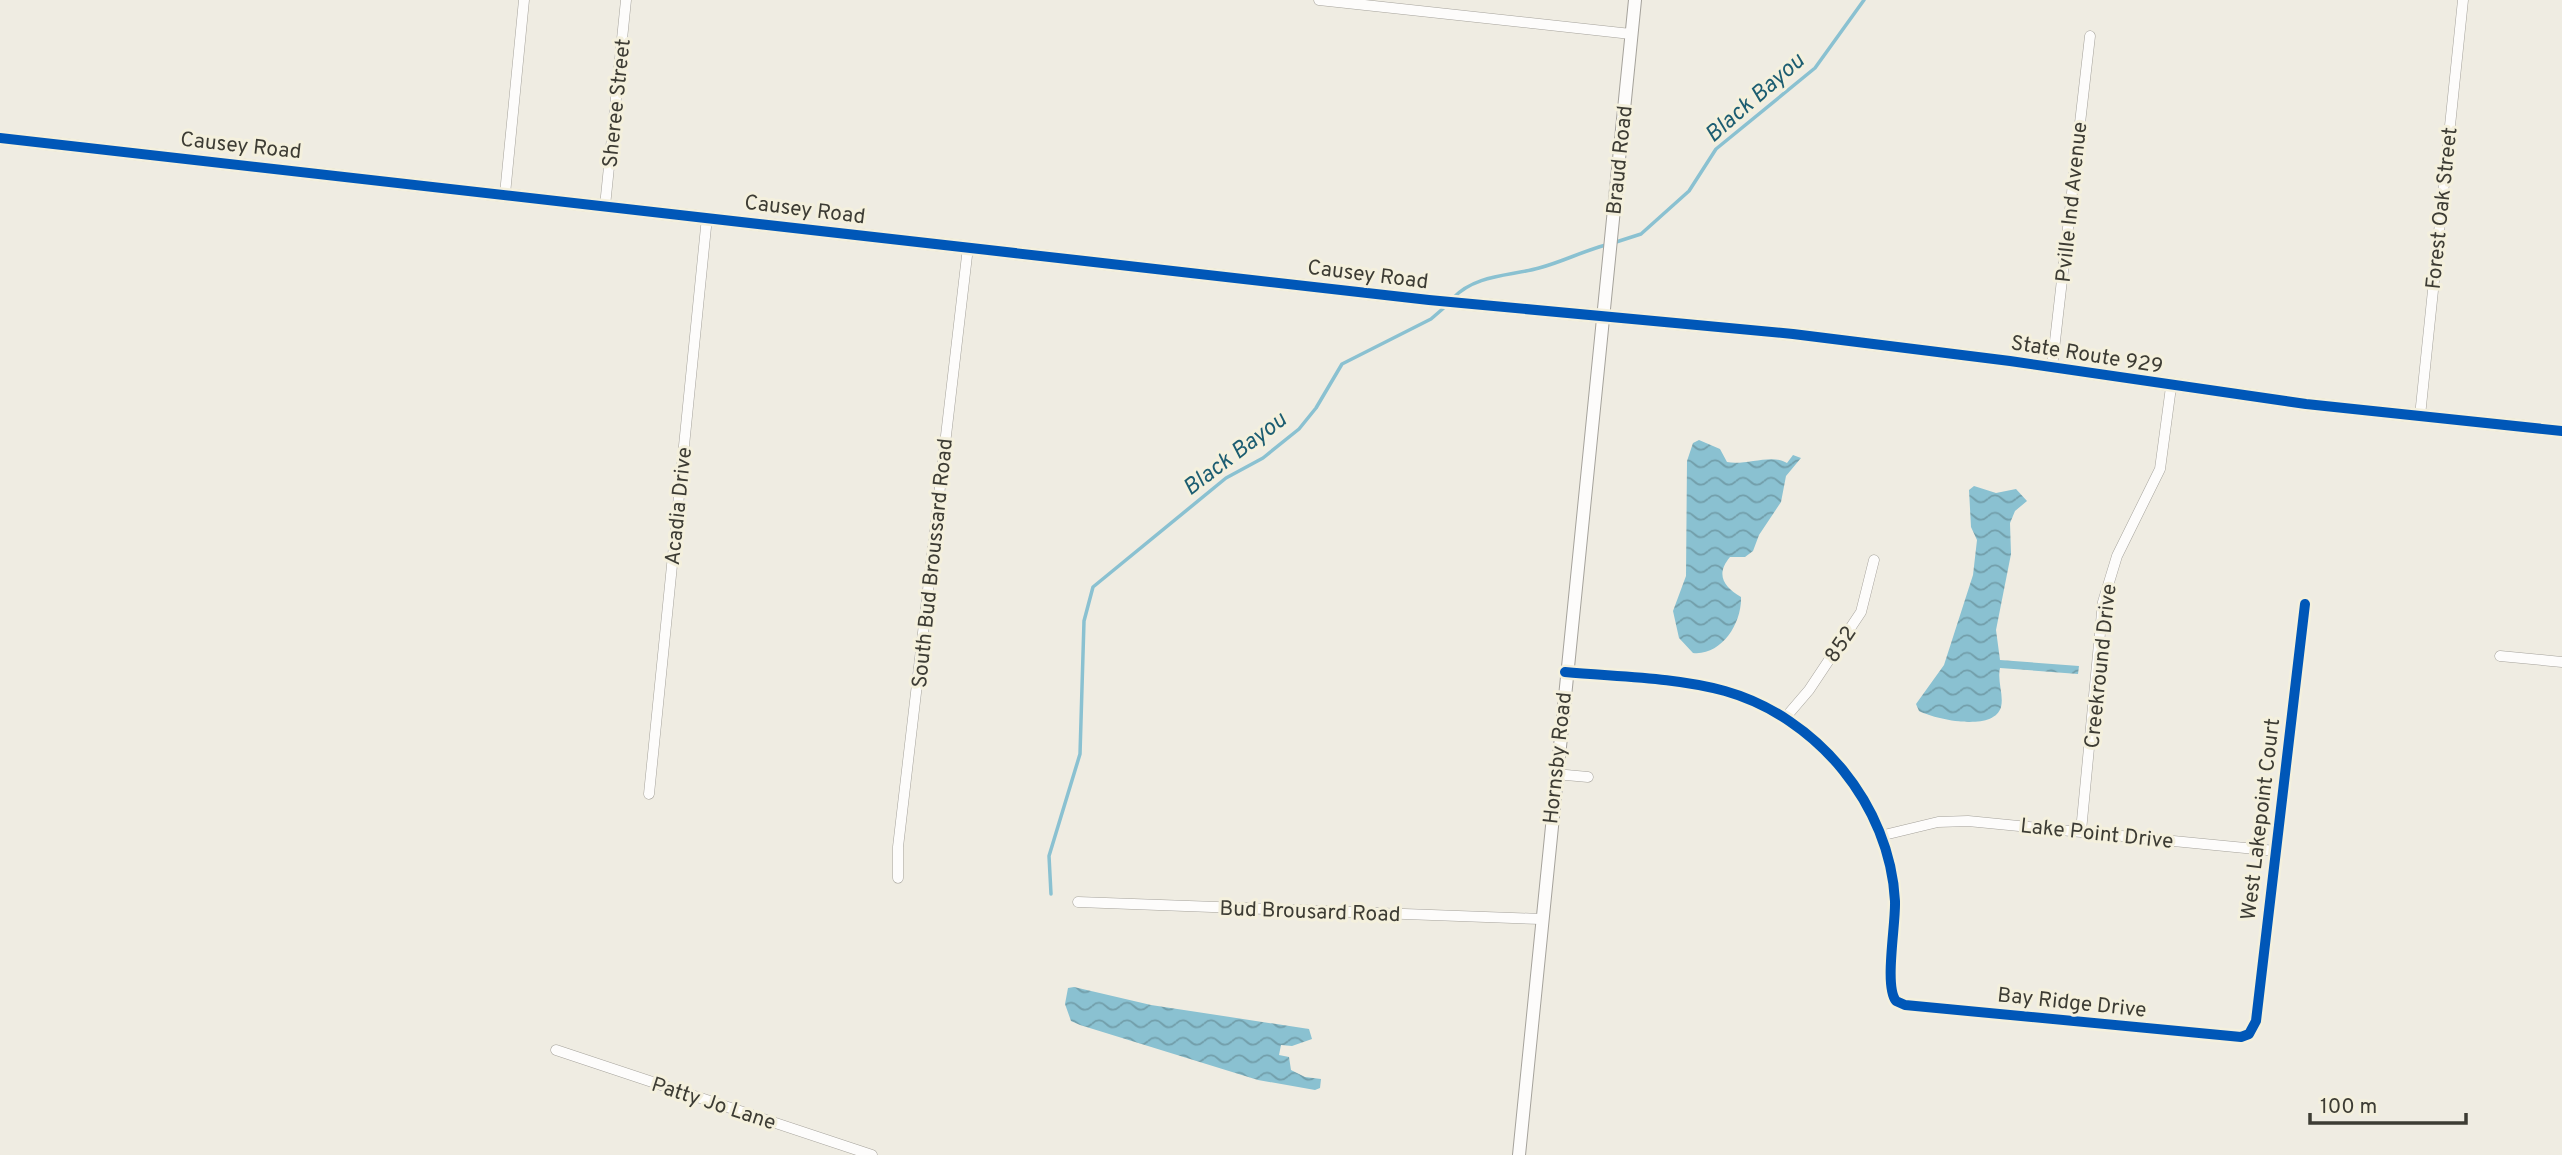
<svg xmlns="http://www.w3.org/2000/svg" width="2562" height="1155" font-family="Overpass,sans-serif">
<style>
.water{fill:url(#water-waves)}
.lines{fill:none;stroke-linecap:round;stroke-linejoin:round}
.stream{stroke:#8ac1d1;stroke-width:3.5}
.minor-casing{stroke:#a5a29b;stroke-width:11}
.tertiary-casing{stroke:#a5a29b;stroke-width:14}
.minor{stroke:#fdfcfb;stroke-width:10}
.tertiary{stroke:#fdfcfb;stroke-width:12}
.cycleway-casing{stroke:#f4f0dd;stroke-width:15}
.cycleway{stroke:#0057b8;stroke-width:10}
.labels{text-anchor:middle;stroke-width:6;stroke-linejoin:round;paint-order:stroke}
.street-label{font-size:21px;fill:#3d3c34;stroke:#f4f0dd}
.water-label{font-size:23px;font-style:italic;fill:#1c5d71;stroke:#f4f0dd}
</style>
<defs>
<pattern id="water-waves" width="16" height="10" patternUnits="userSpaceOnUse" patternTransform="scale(1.75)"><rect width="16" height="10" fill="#8ac1d1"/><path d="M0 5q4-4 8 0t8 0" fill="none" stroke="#729eaa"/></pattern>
</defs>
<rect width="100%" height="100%" fill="#efece2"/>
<path class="water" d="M1699,440L1720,449L1727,462C1745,466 1772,453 1787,463L1793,455L1801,458L1786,476L1781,502L1759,535L1753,551L1745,557H1730C1715,575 1724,587 1741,597C1742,624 1721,656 1693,653L1679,638L1673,611L1686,576L1687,461L1693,443Z
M1974,486L1996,493L2016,489L2027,501L2015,511L2010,523L2011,554L1996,630L2000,660L2079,666L2078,674L2000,668C1997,681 2004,695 2001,707C1994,732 1937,720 1919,711L1916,704L1944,665L1973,575L1977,540L1971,527L1969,490Z
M1074,987L1151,1005L1309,1029L1312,1039L1292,1046L1281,1045L1279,1055L1289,1057L1291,1070L1305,1077L1321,1079L1320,1088L1315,1090L1258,1080L1080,1025L1071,1021L1065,1004L1068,988Z"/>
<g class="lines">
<path class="stream" d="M1613,243L1641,234L1689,191L1716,149L1815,68L1864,0
M1453,298C1476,274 1511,276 1539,268C1562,262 1583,251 1606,245
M1051,894L1049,856L1080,754L1084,621L1093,587L1226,478L1263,458L1299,429L1316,408L1342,364L1431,319L1446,306"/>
<defs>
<path id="minor" d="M1319,0L1631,34
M505,194L524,0
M605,206L626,0
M2052,367L2090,36
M2420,416L2463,0
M2500,656L2562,662
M1565,672C1618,677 1673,677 1725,691C1817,717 1890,805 1895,901C1896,924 1884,986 1896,1001L1905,1005L2241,1037L2249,1034L2256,1021L2305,604
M1785,718L1809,690L1861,612L1874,560
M1555,774L1588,777
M649,794L707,217
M2081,831L2103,602L2117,556L2160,469L2171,387
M1884,835L1938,822L1968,821L2276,851
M898,878V847L968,247
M1078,902L1541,919
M556,1050L872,1155"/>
<path id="tertiary" d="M0,138L1429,300L1793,334L2010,361L2306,404L2562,431
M1519,1155L1635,0"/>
</defs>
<use href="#minor" class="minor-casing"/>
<use href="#tertiary" class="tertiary-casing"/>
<use href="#minor" class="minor"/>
<use href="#tertiary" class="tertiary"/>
<defs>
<path id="cycleway" d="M0,138L1429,300L1793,334L2010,361L2306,404L2562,431
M1565,672C1618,677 1673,677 1725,691C1817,717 1890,805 1895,901C1896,924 1884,986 1896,1001L1905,1005L2241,1037L2249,1034L2256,1021L2305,604"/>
</defs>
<use href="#cycleway" class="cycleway-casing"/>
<use href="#cycleway" class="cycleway"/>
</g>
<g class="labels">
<g class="street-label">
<text transform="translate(616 103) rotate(-84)" y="7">Sheree Street</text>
<text transform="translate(241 145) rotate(6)" y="7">Causey Road</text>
<text transform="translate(1619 160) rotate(-84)" y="7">Braud Road</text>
<text transform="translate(2071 202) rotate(-84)" y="7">Pville Ind Avenue</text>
<text transform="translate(2441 208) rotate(-84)" y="7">Forest Oak Street</text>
<text transform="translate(805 209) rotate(7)" y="7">Causey Road</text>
<text transform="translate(1368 274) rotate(7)" y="7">Causey Road</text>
<text transform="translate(2087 354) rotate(9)" y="7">State Route 929</text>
<text transform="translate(678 506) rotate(-84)" y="7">Acadia Drive</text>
<text transform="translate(932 563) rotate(-84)" y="7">South Bud Broussard Road</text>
<text transform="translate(1840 644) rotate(-56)" y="7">852</text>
<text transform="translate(2100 666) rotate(-84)" y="7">Creekround Drive</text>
<text transform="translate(1557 758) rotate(-84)" y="7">Hornsby Road</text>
<text transform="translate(2260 819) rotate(-83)" y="7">West Lakepoint Court</text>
<text transform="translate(2097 833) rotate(6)" y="7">Lake Point Drive</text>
<text transform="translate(1310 911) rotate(2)" y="7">Bud Brousard Road</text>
<text transform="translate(2072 1002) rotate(6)" y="7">Bay Ridge Drive</text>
<text transform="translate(714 1103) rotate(18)" y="7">Patty Jo Lane</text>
</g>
<g class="water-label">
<text transform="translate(1754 97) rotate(-41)" y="8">Black Bayou</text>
<text transform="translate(1234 453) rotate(-37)" y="8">Black Bayou</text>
</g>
</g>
<path d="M2310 1113v10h156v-10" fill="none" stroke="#3d3c34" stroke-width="3.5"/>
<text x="2320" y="1113" font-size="21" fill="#3d3c34" stroke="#f4f0dd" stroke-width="5" paint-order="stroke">100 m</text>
</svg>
